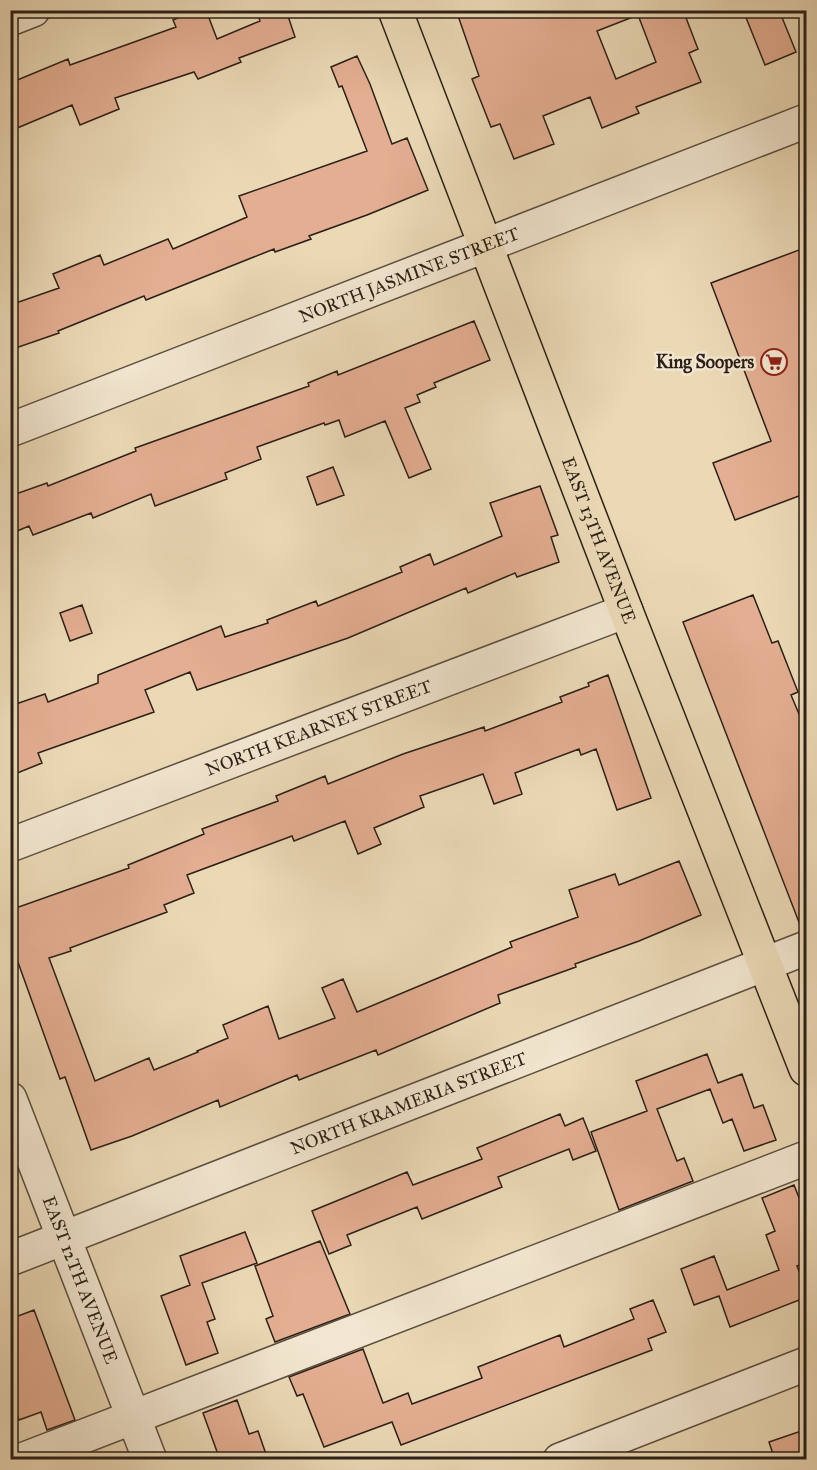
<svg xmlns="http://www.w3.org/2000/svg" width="817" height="1470" font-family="'IM FELL Great Primer',serif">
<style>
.building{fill:#e4ae92;stroke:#2b2017;stroke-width:1.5;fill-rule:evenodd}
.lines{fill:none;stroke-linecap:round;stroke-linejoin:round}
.minor-casing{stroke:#5b4e3f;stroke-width:36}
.major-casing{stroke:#2b2017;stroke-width:36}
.minor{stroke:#f2e6d0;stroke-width:33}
.major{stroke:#ebd9b6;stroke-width:33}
.labels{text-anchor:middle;stroke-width:5;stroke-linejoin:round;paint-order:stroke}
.street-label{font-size:18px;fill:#2b2017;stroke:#f2e6d0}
.poi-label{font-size:18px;font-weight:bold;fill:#2b2017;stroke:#f2e6d0;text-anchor:end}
</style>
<rect width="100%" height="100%" fill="#ebd9b6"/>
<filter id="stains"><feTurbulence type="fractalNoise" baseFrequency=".00333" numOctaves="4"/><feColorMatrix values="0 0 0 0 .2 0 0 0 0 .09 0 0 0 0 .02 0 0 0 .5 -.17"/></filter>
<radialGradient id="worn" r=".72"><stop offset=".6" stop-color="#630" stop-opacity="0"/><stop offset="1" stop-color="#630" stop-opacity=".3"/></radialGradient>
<path class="building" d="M196,10H206L217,39L260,21L256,10H286L295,37L239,58L241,62L198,79L194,72L115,98L119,109L80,125L72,105L10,131V83L68,59L70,65L176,27L173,20Z
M456,10H683L698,49L689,53L701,82L636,107L639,113L602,128L590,97L543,116L554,144L514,159L500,124L491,127L472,79L479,76ZM638,15L656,62L616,79L597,31Z
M743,10H779L796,52L765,65Z
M357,56L370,84L392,144L407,138L428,190L367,215L309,236L311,239L275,252L274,249L146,300L144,296L58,331L59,333L10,350V305L59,288L53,274L100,255L104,265L168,239L173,249L247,217L239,196L367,151L342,86L339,87L331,67Z
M807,247V493L735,520L713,463L771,441L711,283Z
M474,321L490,360L434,383L436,387L417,395L420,402L405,408L431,469L409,478L385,421L345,437L339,420L325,425L324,423L257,447L261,459L225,473L227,479L155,506L151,494L93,518L91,513L33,535L29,526L10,534V496L47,483L48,486L136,451L135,448L309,386L308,383L337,371L338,375Z
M333,467L344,495L317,505L307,477Z
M540,486L558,535L551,537L559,562L517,577L515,573L468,593L466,588L348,638L197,690L190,672L145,690L154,712L38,753L42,763L10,776V706L45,694L48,702L98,683V675L221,626L225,637L268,623L267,620L316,601L318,606L402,572L400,567L430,554L434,565L502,536L490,503Z
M753,595L772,643L778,641L798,692L791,695L807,733V930H802L683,622Z
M82,605L92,633L70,641L60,613Z
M608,675L651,798L617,810L596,749L581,755L579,749L515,773L522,794L494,804L483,774L420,796L424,807L374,828L381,844L358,854L345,821L294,841L292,836L187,875L194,893L164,905L167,912L70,948L71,951L49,958L95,1081L149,1058L154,1070L198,1052L197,1051L228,1038L223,1025L268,1006L279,1039L335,1018L322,988L343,979L357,1012L512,947L510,942L578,917L569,890L615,874L619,885L679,861L701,915L639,941L575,964L576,967L498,995L500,1003L378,1055L376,1050L299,1080L297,1075L220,1107L218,1100L132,1136L91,1150L65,1077L60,1079L10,940V910L129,868L128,865L204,834L202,829L278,801L276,796L325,776L328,784L403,754L484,727L485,731L562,702L560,697L589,686L588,683Z
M707,1054L718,1083L742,1074L754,1108L763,1105L776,1140L744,1151L732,1119L723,1123L710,1089L657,1109L677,1161L684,1158L693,1181L619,1210L591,1132L647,1111L636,1081Z
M560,1114L565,1126L583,1118L596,1151L573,1160L569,1149L498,1177L502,1187L422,1219L417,1207L347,1235L351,1245L329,1254L312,1211L407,1172L413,1185L482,1159L477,1148Z
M794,1185L807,1218V1223L800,1225L807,1242V1262L797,1266L807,1291V1297L730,1327L719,1296L694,1305L681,1269L714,1256L727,1290L779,1270L766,1235L775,1231L762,1198Z
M245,1232L257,1263L202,1283L215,1319L207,1322L218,1353L186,1365L161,1296L190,1285L180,1256Z
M320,1241L350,1314L275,1342L266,1319L273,1316L255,1266Z
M653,1300L666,1332L648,1339L652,1350L401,1445L392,1422L324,1447L303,1394L297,1396L289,1377L363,1349L383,1403L408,1393L412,1404L482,1378L478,1367L560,1335L564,1347L634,1319L630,1309Z
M34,1310L75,1420L47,1430L41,1412L19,1420L10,1396V1319Z
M237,1400L249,1434L258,1431L268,1460H220L203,1413Z
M807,1429V1460H775L769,1442Z"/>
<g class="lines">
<defs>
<g id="minor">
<path d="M10,19L33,10"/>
<path id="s1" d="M10,430L806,121"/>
<path id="s2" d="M10,845L626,611"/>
<path id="s3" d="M10,1099L150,1460"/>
<path id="s4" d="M10,1259L806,948"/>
<path d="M22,1460L806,1158"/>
<path d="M560,1460L806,1364"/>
</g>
<g id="major">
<path id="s5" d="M395,10L626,611L806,1069"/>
</g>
</defs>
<use href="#minor" class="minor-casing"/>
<use href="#major" class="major-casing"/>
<use href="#minor" class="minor"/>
<use href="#major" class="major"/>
</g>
<defs>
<symbol id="supermarket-ring" viewBox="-11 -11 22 22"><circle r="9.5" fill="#f2e6d0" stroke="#8f2418" stroke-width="1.5"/><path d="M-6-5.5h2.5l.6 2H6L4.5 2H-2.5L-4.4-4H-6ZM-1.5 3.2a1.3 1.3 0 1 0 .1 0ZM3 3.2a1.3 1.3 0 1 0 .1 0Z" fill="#8f2418"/></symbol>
</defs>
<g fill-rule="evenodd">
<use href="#supermarket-ring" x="759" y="347" width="30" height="30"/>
</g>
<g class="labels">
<g class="street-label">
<text dy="6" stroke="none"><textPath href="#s1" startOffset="428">NORTH JASMINE STREET</textPath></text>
<text dy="6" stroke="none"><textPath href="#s5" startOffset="568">EAST 13TH AVENUE</textPath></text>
<text dy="6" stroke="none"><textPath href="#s2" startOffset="330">NORTH KEARNEY STREET</textPath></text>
<text dy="6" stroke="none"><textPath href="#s4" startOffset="428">NORTH KRAMERIA STREET</textPath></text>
<text dy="6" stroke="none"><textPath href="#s3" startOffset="194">EAST 12TH AVENUE</textPath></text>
</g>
<g class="poi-label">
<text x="754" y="368">King Soopers</text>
</g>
</g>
<rect width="817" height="1470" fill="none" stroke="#ebd9b6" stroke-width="36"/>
<rect x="12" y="12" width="793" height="1446" fill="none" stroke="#2b2017" stroke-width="3"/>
<rect x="18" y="18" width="781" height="1434" fill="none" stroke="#2b2017" stroke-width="1.5"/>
<rect width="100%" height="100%" filter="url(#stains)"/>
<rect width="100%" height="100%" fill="url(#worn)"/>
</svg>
